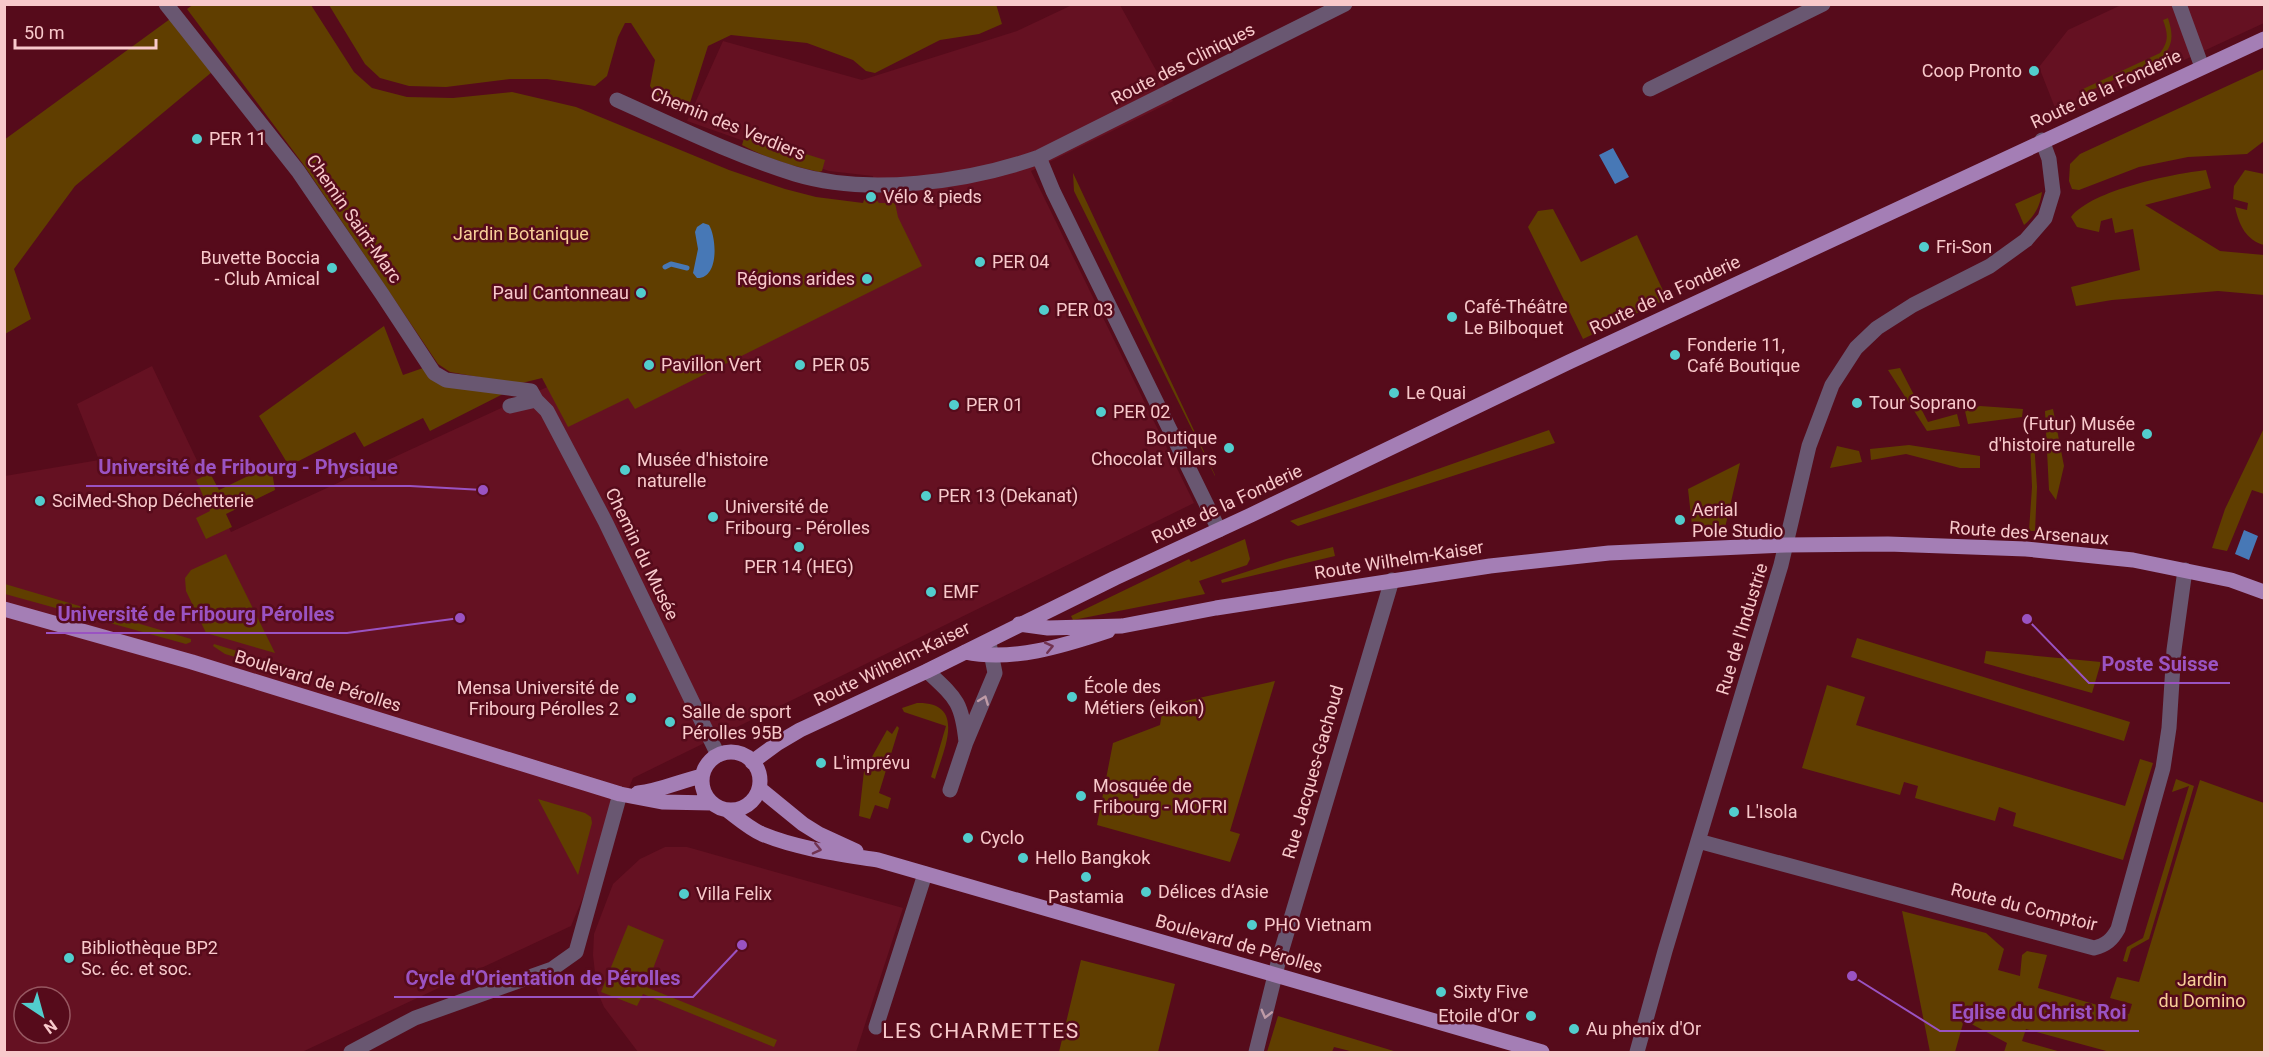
<svg xmlns="http://www.w3.org/2000/svg" width="2269" height="1057" font-family="Roboto,sans-serif">
<style>
.built{fill:#651122;fill-rule:evenodd}
.green{fill:#603e00}
.water{fill:#4778b6}
.lines{fill:none;stroke-linecap:round;stroke-linejoin:round}
.stream{stroke:#4778b6;stroke-width:5}
.minor{stroke:#695771;stroke-width:15}
.major{stroke:#a47eb5;stroke-width:15}
.oneway{stroke:#713351}
.oneway2{stroke:#bf9ba7}
.poi-dot{fill:#52cdcd;stroke:#560b1b;stroke-width:2}
.labels{text-anchor:middle;stroke-width:5;stroke-linejoin:round;paint-order:stroke}
.street-label{font-size:18px;fill:#f8c9cb;stroke:#560b1b}
.poi-label{font-size:18px;fill:#f8c9cb;stroke:#560b1b;text-anchor:start}
.park-label{font-size:18px;fill:#f7cf98;stroke:#560b1b}
.quarter-label{font-size:21px;letter-spacing:1.5px;fill:#f8c9cb;stroke:#560b1b}
.leader{fill:none;stroke:#9a53c2;stroke-width:2}
.callout-dot{fill:#9a53c2;stroke:#560b1b;stroke-width:2}
.callout-label{font-size:20px;text-anchor:middle;font-weight:bold;fill:#9a53c2;stroke:#560b1b;stroke-width:5;stroke-linejoin:round;paint-order:stroke}
</style>
<rect width="100%" height="100%" fill="#560b1b"/>
<path class="built" d="M1072,5H1120L1173,101L1031,171L1194,503L633,778L571,926L302,1052H8L5,1050V476L99,460L77,404L152,366L231,532L883,233L877,221L873,176L829,171L687,121L723,41L862,80L1017,31ZM24,997H60V1033H24Z
M2121,5H2264V23L2059,118L2039,67L2068,30Z
M665,847H687L903,908L856,1052H638L604,1007L597,991L593,955L594,934L613,884L640,859Z"/>
<path class="green" d="M194,4L311,5L354,72L372,88L407,97L453,98L512,92L576,107L729,170L785,189L816,197L863,203L865,197L870,191L879,203H895L898,217L922,266L635,409L628,398L568,427L542,378L518,384L450,372L438,364L303,164L187,9Z
M996,4L1002,24L979,34L940,40L875,73L866,71L853,60L807,43L731,35L708,46L687,112C674,113 657,97 650,86L655,60L631,23H625L618,37L607,76L595,86L547,79H510L446,87L409,86L380,78L365,64L329,5Z
M2168,18C2173,34 2174,44 2162,58L2085,93L2083,89L2160,53C2169,41 2168,34 2163,20Z
M170,19L212,72L75,186L14,269L31,319L5,334L4,140Z
M2264,69V141L2247,154L2188,157L2139,167L2079,190L2072,189L2069,181L2070,164L2080,154Z
M745,135L825,160L822,171L819,172C793,166 765,158 742,145Z
M2206,170L2211,188L2145,205L2220,251L2264,255V295L2218,291L2112,300L2076,306L2071,287L2140,270L2133,229L2115,233L2112,218L2101,221L2099,232L2077,227L2071,217C2092,190 2172,174 2206,170Z
M2245,170L2264,174V245C2246,240 2239,225 2235,207L2247,210L2248,203L2233,199L2234,186Z
M1073,173L1215,475V476L1074,191Z
M2042,192C2040,206 2035,216 2024,225L2015,204Z
M1553,209L1581,262L1637,235L1667,299L1583,339L1528,227L1538,211Z
M384,326L403,375L423,368L503,394L430,431L423,418L364,447L355,432L289,466L259,416Z
M1900,368L1928,422L1957,414L1960,426L1927,431L1888,370Z
M1980,406L2023,409L2022,417L1968,424L1965,411Z
M2053,409L2064,466L2056,500L2049,490L2045,411Z
M2264,428V494L2252,490L2227,551L2212,548L2225,509Z
M1549,430L1555,443L1298,526L1290,521Z
M2030,441H2034L2037,487L2035,531H2029L2032,487Z
M1909,445L1980,456V468H1960L1906,454L1871,460L1870,449Z
M1837,446L1859,451L1862,462L1830,468Z
M1740,463L1724,532L1693,534L1688,489Z
M271,465L275,490L226,514L232,527L206,539L196,518L210,511L196,480L210,473L219,490Z
M1245,539L1250,559L1247,565L1199,581L1205,594L1073,620L1071,616L1189,559L1191,562Z
M1333,547L1335,556L1222,583L1221,580L1286,559Z
M226,554L275,653L206,633L186,591L185,578L191,570Z
M5,584L191,639V642L186,644L5,594Z
M1857,638L2130,722L2124,741L1851,657Z
M214,644L303,671L304,674L301,676L225,654L213,646Z
M1986,651L2101,662L2092,693L1984,663Z
M1275,681L1230,831L1240,834L1230,862L1097,825L1113,743L1160,725L1163,706Z
M1827,685L1865,697L1856,725L2125,806L2140,759L2153,763L2123,860L2013,826L2016,813L1999,807L1995,821L1915,798L1918,786L1904,782L1900,795L1802,768Z
M917,703C968,702 943,751 935,779L931,777L946,726L904,712L902,708Z
M897,726L899,728L879,793L891,798L888,809L875,805L870,819L859,816L864,771L887,730L892,734Z
M2176,779L2194,786L2149,939L2131,949L2127,962L2123,961L2127,947L2143,938L2189,786L2172,792Z
M2200,780L2264,803V1052H2110L2026,1029L2022,1041L2061,1052H2004L2007,1043L1964,1020L1955,1052H1930L1902,911L1986,933L2004,949L1998,970L2020,976L2022,955L2027,951L2047,955L2038,988L2129,1014L2132,1004L2110,998L2117,977L2139,982Z
M538,799L585,813L591,817L592,823L578,875Z
M628,925L664,940L646,987L777,1040L774,1047L643,994L637,1006L601,992Z
M1081,960L1175,984L1158,1052H1059Z
M1278,1016L1397,1052H1354L1334,1047L1332,1052H1267Z"/>
<path class="water" d="M1613,148L1629,177L1615,184L1599,155Z
M703,223L709,225C717,238 719,279 697,278L693,273L698,249L695,232L697,227Z
M2244,530L2258,536L2249,560L2235,554Z"/>
<g class="lines">
<path class="stream" d="M665,267L671,264L687,268"/>
<path class="minor" d="M166,4L298,171L382,294L434,373L446,380L531,391L536,400L547,411L605,521L718,755
M2179,4L2202,67
M1650,89L1823,4
M617,100C675,126 734,155 795,174C868,196 968,182 1039,157L1345,4
M1039,157L1053,191L1219,530
M510,406L536,400
M927,671C956,698 962,702 966,742
M950,790L966,742L995,673L989,643
M1698,841L2094,948C2106,945 2112,940 2118,929L2163,768L2169,728L2174,650L2185,570
M876,1027L925,874
M351,1052L415,1018L552,969L576,952L620,794
M1256,1052L1279,959L1392,580
M1637,1052L1665,951L1781,565L1809,446L1832,385L1856,348L1877,328L1913,305L1990,266L2026,240L2045,218L2053,192L2049,159L2042,140"/>
<path class="major" d="M4,609L192,662L620,794L662,802L712,803
M1019,624L1048,628L1122,626L1216,608L1490,566L1609,553L1786,545L1888,544L2026,549L2133,560L2231,580L2264,592
M965,652C1012,662 1063,646 1108,631
M702 781a29 29 0 1 1 58 0a29 29 0 1 1-58 0Z
M752,762L778,743L800,730L927,671L1115,578L1251,515L1569,362L2264,39
M759,788L803,824L819,834L856,851
M638,793C660,791 680,781 702,776
M727,810C739,819 749,828 762,834C798,849 840,854 878,860L1542,1052"/>
</g>
<defs><path id="oneway-chevron" d="M-2-3.5L2.5 0L-2 3.5" fill="none" stroke-width="1.6" stroke-linecap="round" stroke-linejoin="round" transform="scale(1.5)"/></defs>
<g class="oneway">
<use href="#oneway-chevron" transform="translate(1049 647) rotate(-13)"/>
<use href="#oneway-chevron" transform="translate(817 849) rotate(13)"/>
</g>
<g class="oneway2">
<use href="#oneway-chevron" transform="translate(984 700) rotate(-69)"/>
<use href="#oneway-chevron" transform="translate(1266 1014) rotate(104)"/>
</g>
<g class="poi-dot">
<circle cx="2034" cy="71" r="6"/>
<circle cx="197" cy="139" r="6"/>
<circle cx="871" cy="197" r="6"/>
<circle cx="1924" cy="247" r="6"/>
<circle cx="980" cy="262" r="6"/>
<circle cx="332" cy="268" r="6"/>
<circle cx="867" cy="279" r="6"/>
<circle cx="641" cy="293" r="6"/>
<circle cx="1044" cy="310" r="6"/>
<circle cx="1452" cy="317" r="6"/>
<circle cx="1675" cy="355" r="6"/>
<circle cx="649" cy="365" r="6"/>
<circle cx="800" cy="365" r="6"/>
<circle cx="1394" cy="393" r="6"/>
<circle cx="1857" cy="403" r="6"/>
<circle cx="954" cy="405" r="6"/>
<circle cx="1101" cy="412" r="6"/>
<circle cx="2147" cy="434" r="6"/>
<circle cx="1229" cy="448" r="6"/>
<circle cx="625" cy="470" r="6"/>
<circle cx="926" cy="496" r="6"/>
<circle cx="40" cy="501" r="6"/>
<circle cx="713" cy="517" r="6"/>
<circle cx="1680" cy="520" r="6"/>
<circle cx="799" cy="547" r="6"/>
<circle cx="931" cy="592" r="6"/>
<circle cx="1072" cy="697" r="6"/>
<circle cx="631" cy="698" r="6"/>
<circle cx="670" cy="722" r="6"/>
<circle cx="821" cy="763" r="6"/>
<circle cx="1081" cy="796" r="6"/>
<circle cx="1734" cy="812" r="6"/>
<circle cx="968" cy="838" r="6"/>
<circle cx="1023" cy="858" r="6"/>
<circle cx="1086" cy="877" r="6"/>
<circle cx="1146" cy="892" r="6"/>
<circle cx="684" cy="894" r="6"/>
<circle cx="1252" cy="925" r="6"/>
<circle cx="69" cy="958" r="6"/>
<circle cx="1441" cy="992" r="6"/>
<circle cx="1531" cy="1016" r="6"/>
<circle cx="1574" cy="1029" r="6"/>
</g>
<g class="labels">
<g class="street-label">
<text transform="translate(1183 64) rotate(-27)" y="6">Route des Cliniques</text>
<text transform="translate(2106 89) rotate(-25)" y="6">Route de la Fonderie</text>
<text transform="translate(728 124) rotate(22)" y="6">Chemin des Verdiers</text>
<text transform="translate(354 219) rotate(55)" y="6">Chemin Saint-Marc</text>
<text transform="translate(1665 295) rotate(-25)" y="6">Route de la Fonderie</text>
<text transform="translate(1227 504) rotate(-25)" y="6">Route de la Fonderie</text>
<text transform="translate(2029 533) rotate(4)" y="6">Route des Arsenaux</text>
<text transform="translate(642 554) rotate(64)" y="6">Chemin du Musée</text>
<text transform="translate(1399 560) rotate(-9)" y="6">Route Wilhelm-Kaiser</text>
<text transform="translate(1742 629) rotate(-73)" y="6">Rue de l'Industrie</text>
<text transform="translate(892 664) rotate(-26)" y="6">Route Wilhelm-Kaiser</text>
<text transform="translate(318 681) rotate(17)" y="6">Boulevard de Pérolles</text>
<text transform="translate(1313 772) rotate(-74)" y="6">Rue Jacques-Gachoud</text>
<text transform="translate(2024 907) rotate(14)" y="6">Route du Comptoir</text>
<text transform="translate(1239 944) rotate(16)" y="6">Boulevard de Pérolles</text>
</g>
<g class="poi-label">
<text x="2022" y="77" text-anchor="end">Coop Pronto</text>
<text x="209" y="145">PER 11</text>
<text x="883" y="203">Vélo &amp; pieds</text>
<text x="1936" y="253">Fri-Son</text>
<text x="320" y="264" text-anchor="end">Buvette Boccia<tspan x="320" dy="21">- Club Amical</tspan></text>
<text x="992" y="268">PER 04</text>
<text x="855" y="285" text-anchor="end">Régions arides</text>
<text x="629" y="299" text-anchor="end">Paul Cantonneau</text>
<text x="1464" y="313">Café-Théâtre<tspan x="1464" dy="21">Le Bilboquet</tspan></text>
<text x="1056" y="316">PER 03</text>
<text x="1687" y="351">Fonderie 11,<tspan x="1687" dy="21">Café Boutique</tspan></text>
<text x="661" y="371">Pavillon Vert</text>
<text x="812" y="371">PER 05</text>
<text x="1406" y="399">Le Quai</text>
<text x="1869" y="409">Tour Soprano</text>
<text x="966" y="411">PER 01</text>
<text x="1113" y="418">PER 02</text>
<text x="2135" y="430" text-anchor="end">(Futur) Musée<tspan x="2135" dy="21">d'histoire naturelle</tspan></text>
<text x="1217" y="444" text-anchor="end">Boutique<tspan x="1217" dy="21">Chocolat Villars</tspan></text>
<text x="637" y="466">Musée d'histoire<tspan x="637" dy="21">naturelle</tspan></text>
<text x="938" y="502">PER 13 (Dekanat)</text>
<text x="52" y="507">SciMed-Shop Déchetterie</text>
<text x="725" y="513">Université de<tspan x="725" dy="21">Fribourg - Pérolles</tspan></text>
<text x="1692" y="516">Aerial<tspan x="1692" dy="21">Pole Studio</tspan></text>
<text x="799" y="573" text-anchor="middle">PER 14 (HEG)</text>
<text x="943" y="598">EMF</text>
<text x="1084" y="693">École des<tspan x="1084" dy="21">Métiers (eikon)</tspan></text>
<text x="619" y="694" text-anchor="end">Mensa Université de<tspan x="619" dy="21">Fribourg Pérolles 2</tspan></text>
<text x="682" y="718">Salle de sport<tspan x="682" dy="21">Pérolles 95B</tspan></text>
<text x="833" y="769">L'imprévu</text>
<text x="1093" y="792">Mosquée de<tspan x="1093" dy="21">Fribourg - MOFRI</tspan></text>
<text x="1746" y="818">L'Isola</text>
<text x="980" y="844">Cyclo</text>
<text x="1035" y="864">Hello Bangkok</text>
<text x="1158" y="898">Délices d‘Asie</text>
<text x="696" y="900">Villa Felix</text>
<text x="1086" y="903" text-anchor="middle">Pastamia</text>
<text x="1264" y="931">PHO Vietnam</text>
<text x="81" y="954">Bibliothèque BP2<tspan x="81" dy="21">Sc. éc. et soc.</tspan></text>
<text x="1453" y="998">Sixty Five</text>
<text x="1519" y="1022" text-anchor="end">Etoile d'Or</text>
<text x="1586" y="1035">Au phenix d'Or</text>
</g>
<g class="park-label">
<text x="521" y="240">Jardin Botanique</text>
<text x="2202" y="986">Jardin<tspan x="2202" dy="21">du Domino</tspan></text>
</g>
<g class="quarter-label">
<text x="981" y="1038">LES CHARMETTES</text>
</g>
</g>
<path class="leader" d="M483 490L410 486H86M460 618L347 633H46M2027 619L2089 683H2230M742 945L693 997H394M1852 976L1940 1031H2139"/>
<g class="callout-dot">
<circle cx="483" cy="490" r="6"/>
<circle cx="460" cy="618" r="6"/>
<circle cx="2027" cy="619" r="6"/>
<circle cx="742" cy="945" r="6"/>
<circle cx="1852" cy="976" r="6"/>
</g>
<g class="callout-label">
<text x="248" y="474">Université de Fribourg - Physique</text>
<text x="196" y="621">Université de Fribourg Pérolles</text>
<text x="2160" y="671">Poste Suisse</text>
<text x="543" y="985">Cycle d'Orientation de Pérolles</text>
<text x="2039" y="1019">Eglise du Christ Roi</text>
</g>
<rect width="2269" height="1057" fill="none" stroke="#f8c9cb" stroke-width="12"/>
<g transform="translate(42 1015) rotate(144)"><circle r="28" fill="#560b1b" stroke="#975761" stroke-width="1.5"/>
<path d="M0-4.5L10 22L0 15L-10 22Z" fill="#52cdcd"/>
<text y="-9" font-size="16" font-weight="bold" text-anchor="middle" fill="#f8c9cb">N</text>
</g>
<path d="M15 39v9h141v-9" fill="none" stroke="#f8c9cb" stroke-width="3"/>
<text x="24" y="39" font-size="18" fill="#f8c9cb" stroke="#560b1b" stroke-width="4.5" paint-order="stroke">50 m</text>
</svg>
